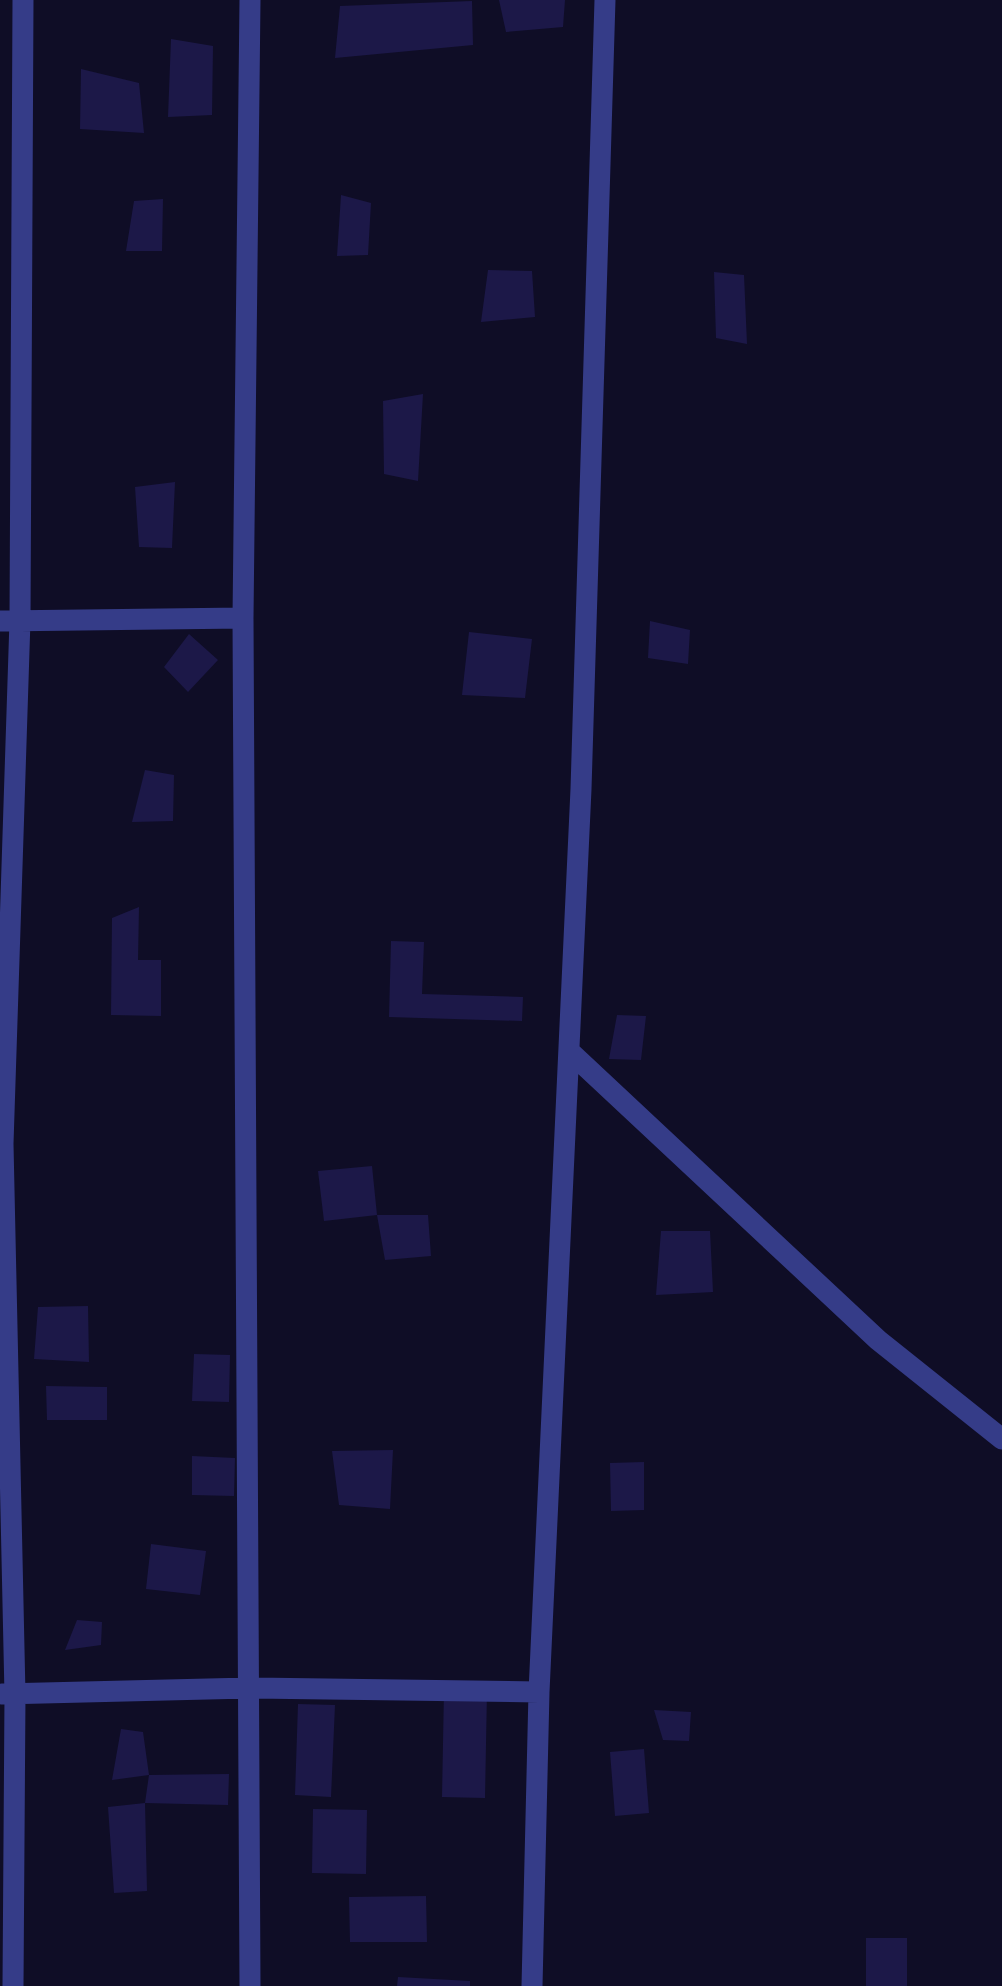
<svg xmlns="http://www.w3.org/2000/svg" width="1002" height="1986" font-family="'Public Sans',sans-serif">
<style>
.building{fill:#1c1848}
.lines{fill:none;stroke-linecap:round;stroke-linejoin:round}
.minor{stroke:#353c88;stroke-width:21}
</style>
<rect width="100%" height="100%" fill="#0f0d26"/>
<path class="building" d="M499,0H565L563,27L506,32Z
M472,1L473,45L335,58L340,6Z
M171,39L213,46L212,115L168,117Z
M81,69L139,83L144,133L80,129Z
M341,195L371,203L368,255L337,256Z
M163,199L162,251H126L134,201Z
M488,270L532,271L535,317L481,322Z
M714,272L744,275L747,344L716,338Z
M423,394L418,481L384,474L383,401Z
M175,482L172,548L139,547L135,487Z
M650,621L690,630L688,664L648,658Z
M469,632L532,639L525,698L462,695Z
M189,634L218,660L188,692L164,667Z
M145,770L174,775L173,821L132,822Z
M139,907L138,960H161V1016L111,1015L112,918Z
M391,941L424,942L422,994L523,997L522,1021L389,1017Z
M617,1015L646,1016L641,1060L609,1059Z
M372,1166L377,1215L324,1221L318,1171Z
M377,1215H428L431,1256L385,1260Z
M661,1231H710L713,1292L656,1295Z
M88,1306L89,1362L34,1359L38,1307Z
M194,1354L230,1355L229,1402L192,1401Z
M46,1386L107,1387V1420H47Z
M393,1450L390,1509L339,1505L332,1451Z
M192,1456L235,1458L234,1496L192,1495Z
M644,1462V1510L611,1511L610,1463Z
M151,1544L206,1551L200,1595L146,1589Z
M77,1620L102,1622L101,1645L65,1650Z
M444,1690L487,1691L485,1798L442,1797Z
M298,1704L335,1705L331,1797L295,1795Z
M654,1710L691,1712L689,1741L663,1740Z
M121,1729L143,1732L149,1775L229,1774L228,1805L145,1803L147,1891L114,1893L108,1807L145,1803L149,1775L112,1780Z
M644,1749L649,1813L615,1816L610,1752Z
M313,1809L367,1810L366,1874L312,1873Z
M426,1896L427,1942H350L349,1897Z
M866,1938H907V1986H866Z
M398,1977L470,1981V1986H397Z"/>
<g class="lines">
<path class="minor" d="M0,621L243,618
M569,1051L878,1340L1002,1439
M2,1694L249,1688L539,1692
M13,1986L15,1695L3,1144L20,620L23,0
M250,1986L243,618L250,0
M532,1986L539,1692L581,789L605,0"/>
</g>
</svg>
